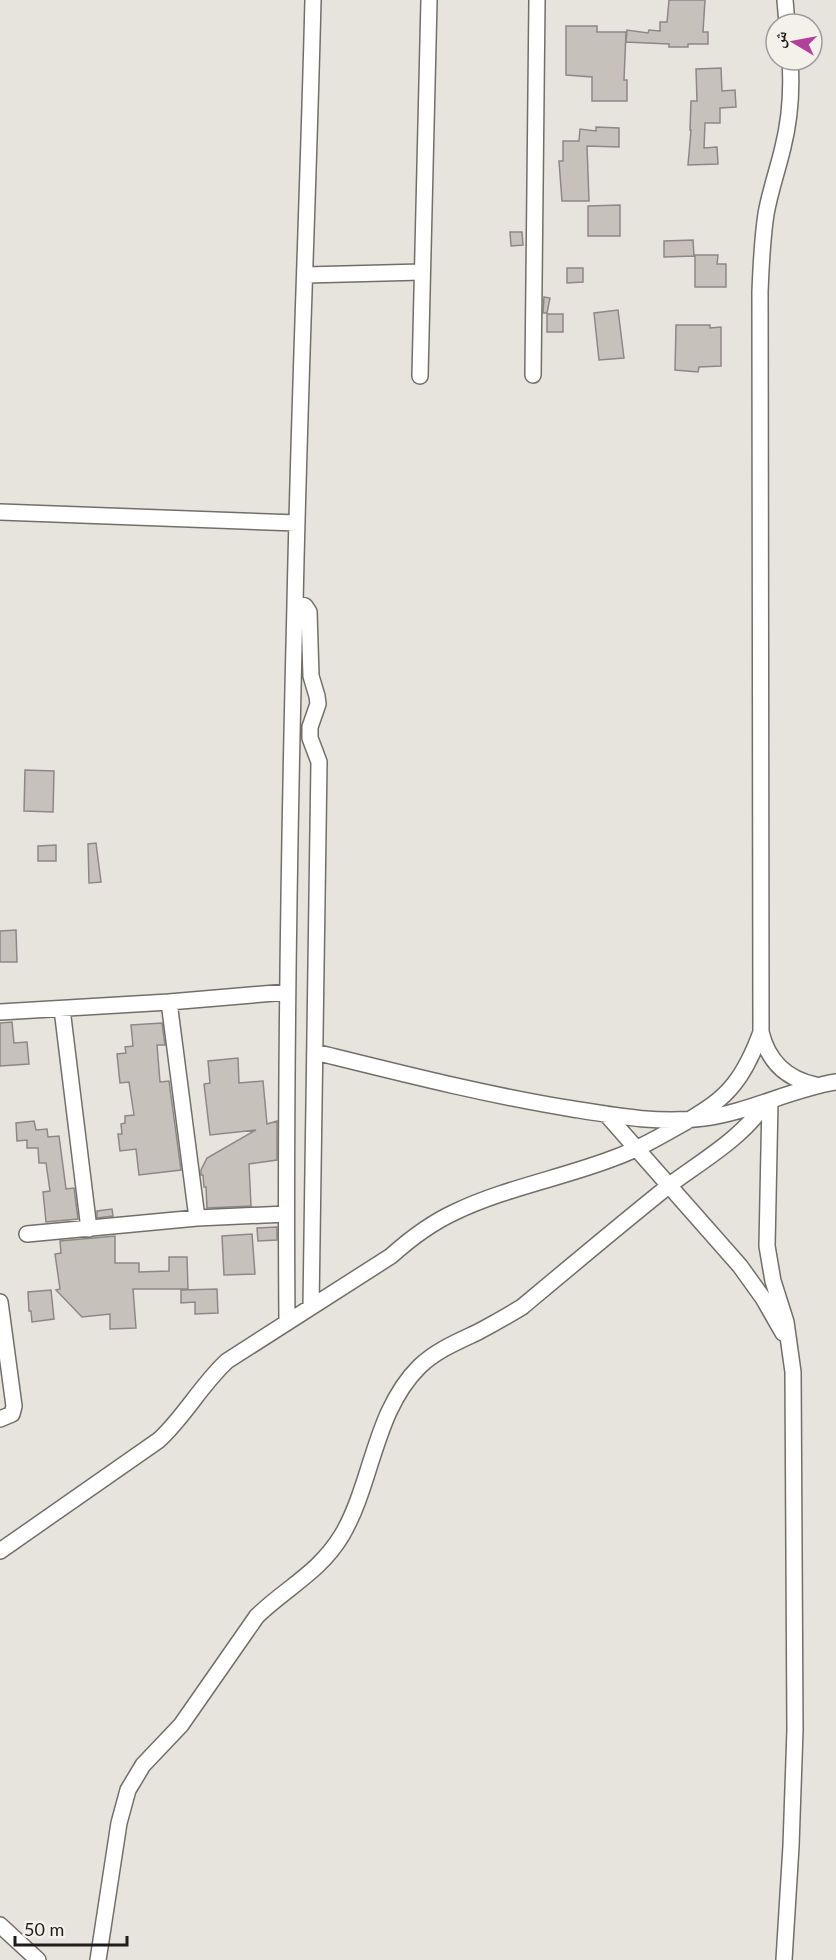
<svg xmlns="http://www.w3.org/2000/svg" width="836" height="1960" font-family="Lato,'Noto Naskh Arabic',sans-serif">
<style>
.building{fill:#c7c1bc;stroke:#8e8884;stroke-width:1.5}
.lines{fill:none;stroke-linecap:round;stroke-linejoin:round}
.street-casing{stroke:#726f69;stroke-width:18}
.street{stroke:#fff;stroke-width:15}
</style>
<rect width="100%" height="100%" fill="#e7e4dd"/>
<path class="building" d="M669,0H705L703,32H708V44H688V47H669V44L626,42L627,30L648,33L649,30L660,31V22H667Z
M566,26H597V32H626L624,80H627V101H592V77L566,75Z
M721,68L722,91L735,90L736,107L720,108V123H705L704,148L717,147L718,164L688,165L691,130H690L691,101H697L696,69Z
M596,127L619,128V147L587,146L589,201H562L559,161H563V141H579L580,129L596,131Z
M620,205V236H588V206Z
M510,232H522L523,245L511,246Z
M693,240L694,256L664,257V241Z
M695,255H718L717,264H726V287H695Z
M567,268H583V282L567,283Z
M544,297L550,298L547,313H543Z
M618,310L624,358L599,360L594,313Z
M547,314H563V332H547Z
M676,325H710V328L721,327V366L699,367L698,372L675,370Z
M25,770L54,771L53,812L24,811Z
M96,843L101,882L89,883L88,844Z
M56,845V861H38V846Z
M16,930L17,962H0V931Z
M12,1022L14,1043L27,1042L29,1064L0,1066V1023Z
M162,1023L165,1045H157L160,1082L169,1081L181,1170L139,1175L136,1149L120,1151L118,1134H122L121,1124L125,1123V1116L134,1115L129,1082L120,1083L117,1054L126,1053L125,1047L133,1046L131,1025Z
M238,1058L239,1083L263,1081L267,1124L277,1121V1160L249,1164L251,1206L207,1208L206,1187H204L203,1175H201V1170L207,1158L256,1130L210,1135L204,1084L210,1083L208,1061Z
M34,1121L36,1130L47,1129L48,1137L59,1136L66,1189L74,1188L78,1219L46,1222L43,1192L50,1191L46,1163H39L38,1148H27V1140L17,1141L16,1123Z
M112,1209L113,1216L97,1218V1211Z
M277,1227V1240L258,1241L257,1228Z
M252,1234L255,1274L224,1275L222,1236Z
M115,1236V1263H139V1272L169,1271V1257H187L188,1289H133L136,1328L110,1329V1314L82,1317L56,1290L60,1289L55,1254L61,1253L60,1241Z
M217,1289L218,1313L195,1314V1302L181,1303V1290Z
M51,1290L54,1319L32,1322L31,1311H29L28,1292Z"/>
<g class="lines">
<defs>
<path id="street" d="M785,0L787,24
M790,60C792,89 790,119 783,147C778,169 770,191 766,214C762,240 761,266 760,292L761,1032C768,1061 786,1079 816,1085
M306,275L422,272
M533,375L537,0
M420,376L429,0
M0,512L297,523
M295,603L305,606L309,612L311,676L317,696L318,704L310,727V738L319,762L311,1307
M169,1002L197,1218
M62,1009L89,1229
M0,1012L169,1002L287,992
M315,1052C400,1073 486,1095 573,1109C616,1116 661,1124 704,1118C750,1112 791,1089 836,1082
M770,1101L767,1246L773,1281L786,1322L793,1372L795,1730L791,1846L784,1960
M606,1114L740,1266L763,1298L783,1333
M27,1234L197,1218L286,1214
M0,1302L14,1406L12,1414L0,1419
M287,1322C285,1083 289,844 295,605C299,403 308,202 313,0
M0,1551L159,1440C185,1416 201,1385 227,1361L391,1256C410,1239 431,1223 455,1212C505,1188 562,1178 614,1158C639,1149 661,1136 684,1123C702,1112 720,1102 734,1084C746,1069 754,1051 761,1032
M0,1925L38,1960
M98,1960L119,1823L128,1790L143,1765L181,1725L257,1616C287,1587 319,1573 342,1535C373,1482 374,1411 420,1366C437,1350 457,1342 478,1332C493,1324 507,1316 522,1307C571,1266 621,1224 671,1184C702,1161 745,1136 765,1103"/>
</defs>
<use href="#street" class="street-casing"/>
<use href="#street" class="street"/>
</g>
<g transform="translate(794 42) rotate(280)"><circle r="28" fill="#f4f1ea" stroke="#9e9c97" stroke-width="1.5"/>
<path d="M0-4.5L10 22L0 15L-10 22Z" fill="#b2419c"/>
<text y="-9" font-size="16" font-weight="bold" text-anchor="middle" fill="#1e1d1a">ش</text>
</g>
<path d="M15 1936v9h112v-9" fill="none" stroke="#1e1d1a" stroke-width="3"/>
<text x="24" y="1936" font-size="18" fill="#1e1d1a" stroke="#f4f1ea" stroke-width="4.5" paint-order="stroke">50 m</text>
</svg>
